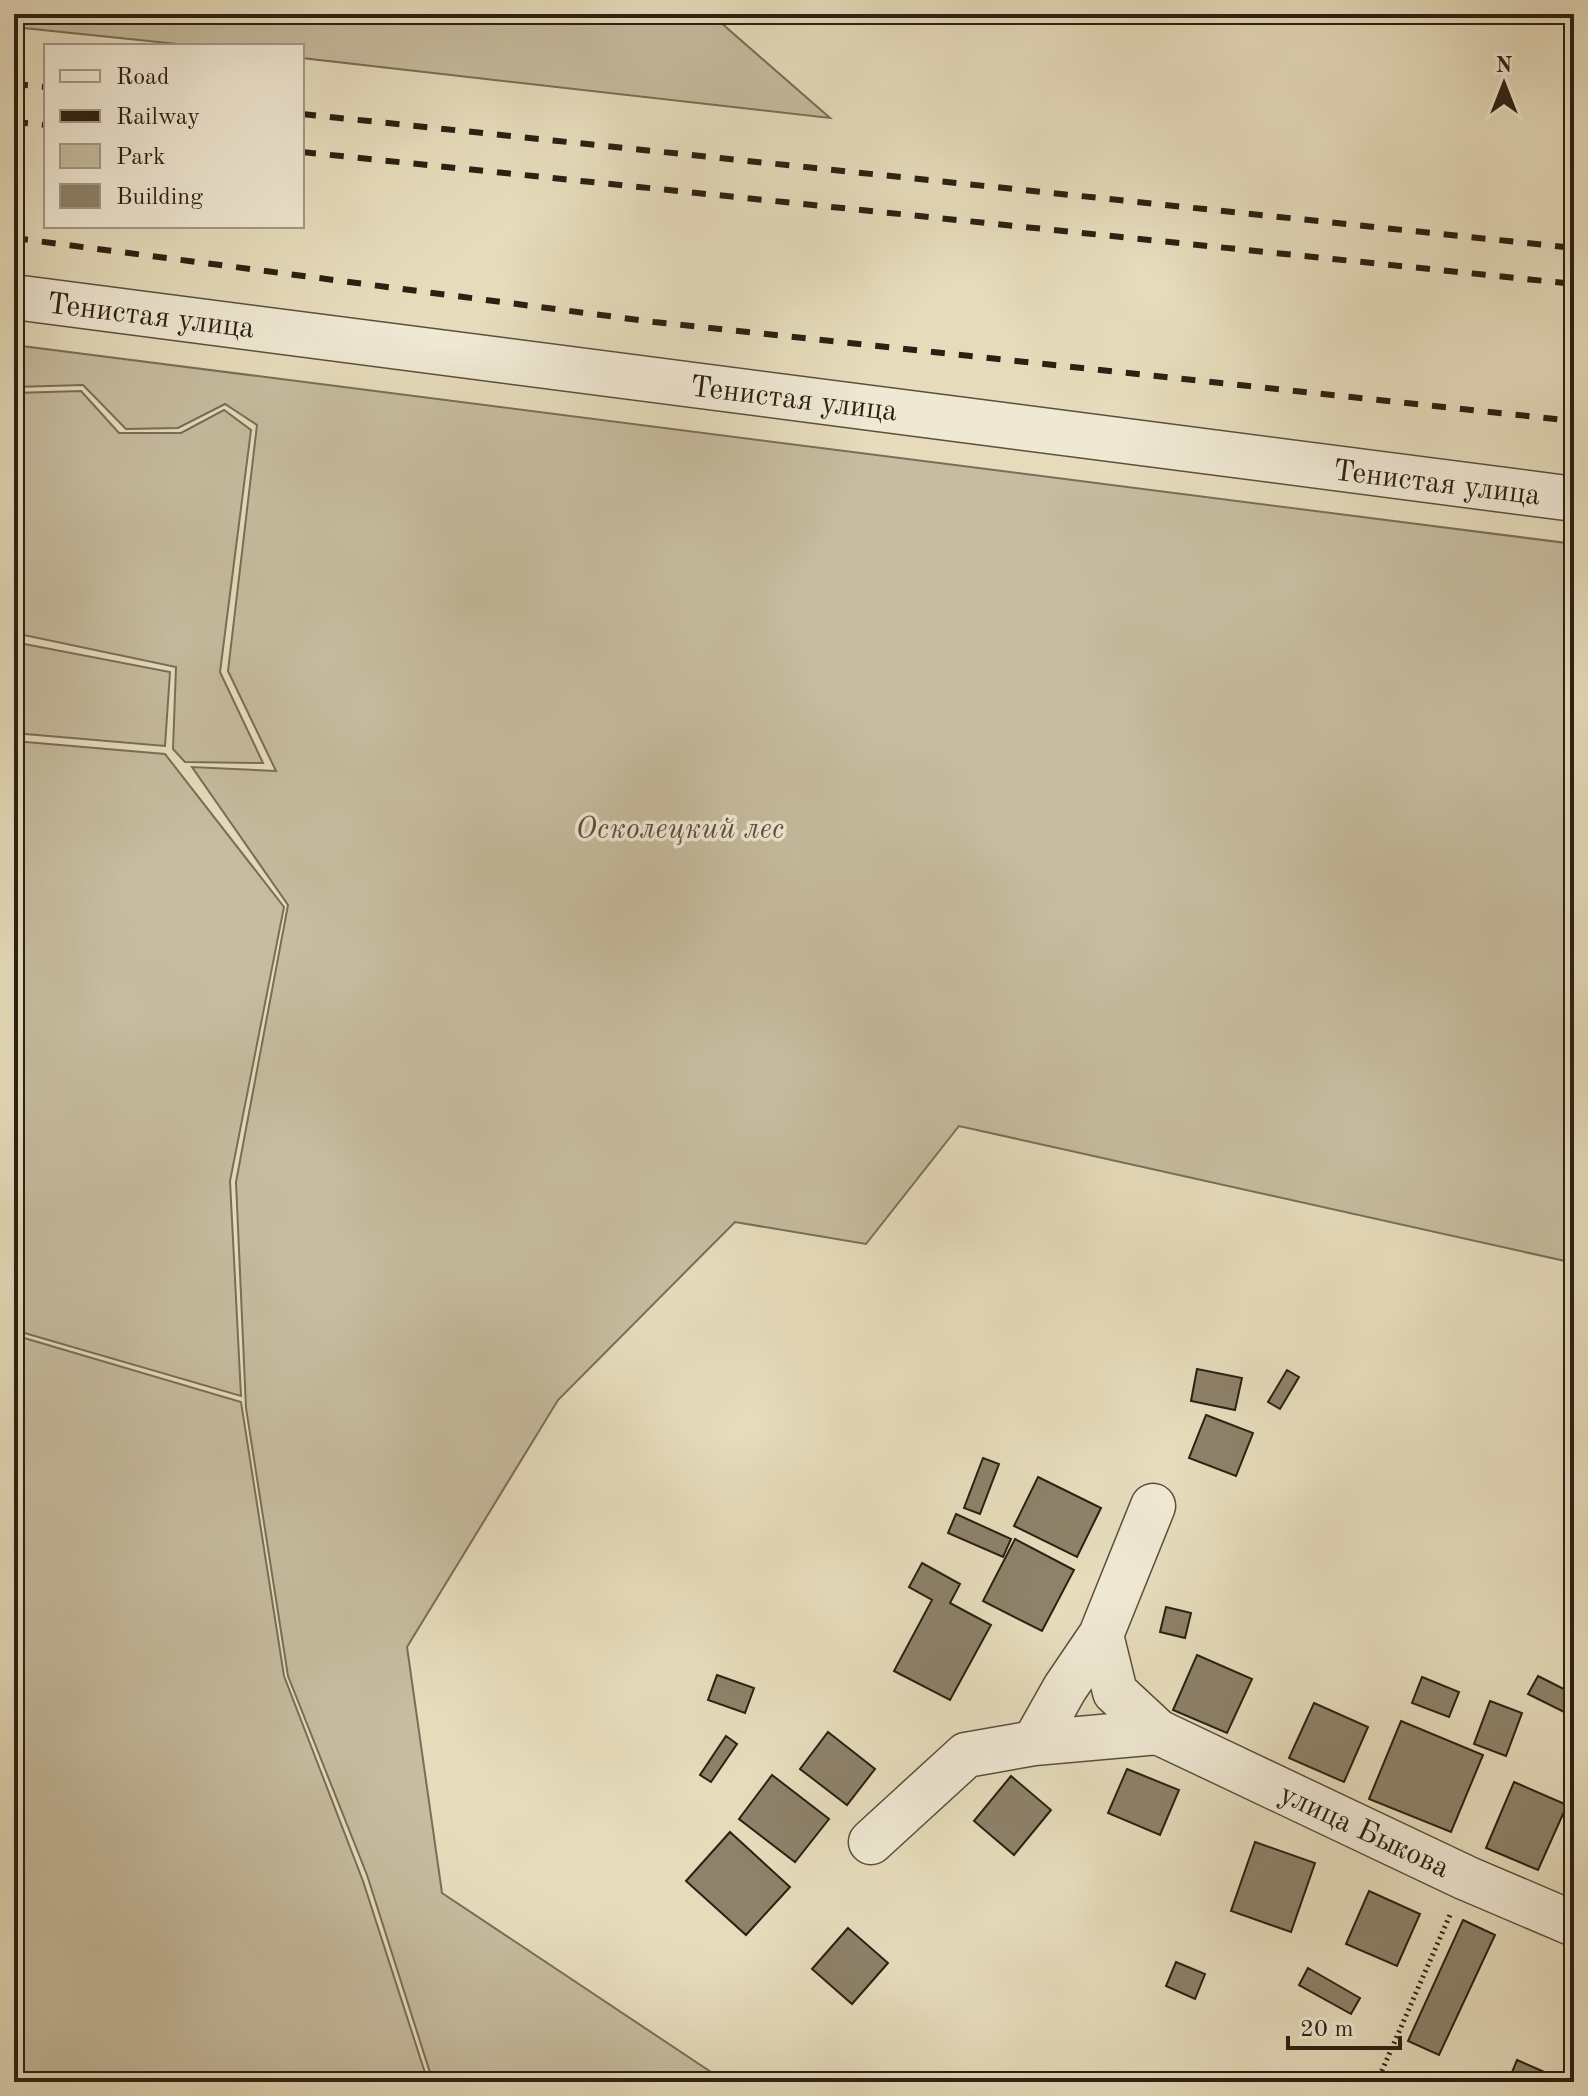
<svg xmlns="http://www.w3.org/2000/svg" width="1588" height="2096" font-family="'Old Standard TT',serif">
<style>
.green{fill:#c6bc9f;stroke:#796e58;stroke-width:2}
.building{fill:#8d826a;stroke:#2c2012;stroke-width:2}
.lines{fill:none;stroke-linecap:round;stroke-linejoin:round}
.minor-casing{stroke:#5a4f3c;stroke-width:47}
.path{stroke:#2c2012;stroke-width:5;stroke-dasharray:2 4;stroke-linecap:butt}
.minor{stroke:#efe8d3;stroke-width:44}
.rail{stroke:#2c2012;stroke-width:6;stroke-dasharray:14 14;stroke-linecap:butt}
.labels{text-anchor:middle;stroke-width:7;stroke-linejoin:round;paint-order:stroke}
.street-label{font-size:30px;fill:#2c2012;stroke:#efe8d3}
.park-label{font-size:30px;font-style:italic;fill:#5a4f3c;stroke:#efe8d3}
</style>
<rect width="100%" height="100%" fill="#e6dcbc"/>
<filter id="stains"><feTurbulence type="fractalNoise" baseFrequency=".0025" numOctaves="4"/><feColorMatrix values="0 0 0 0 .2 0 0 0 0 .09 0 0 0 0 .02 0 0 0 .5 -.17"/></filter>
<radialGradient id="worn" r=".72"><stop offset=".6" stop-color="#630" stop-opacity="0"/><stop offset="1" stop-color="#630" stop-opacity=".3"/></radialGradient>
<path class="green" d="M14,14H711L830,118L302,58V46H197L14,27Z
M14,345L1574,544V1263L959,1126L866,1244L735,1222L558,1400L407,1647L442,1893L726,2082H433L367,1875L288,1676L246,1408L236,1182L288,905L192,767L276,771L228,671L257,425L225,404L178,428L126,429L83,385L14,387Z
M81,391L119,433H181L224,410L251,430L220,672L263,763L185,762L173,749L176,667L14,633V393Z
M14,642L170,672L165,746L14,733Z
M14,741L165,754L284,907L230,1181L241,1396L14,1330Z
M14,1335L241,1402L284,1676L363,1881L428,2082H14Z"/>
<path class="building" d="M1197,1369L1242,1378L1235,1410L1191,1401Z
M1287,1370L1299,1377L1280,1409L1268,1402Z
M1206,1415L1253,1433L1236,1476L1189,1458Z
M983,1458L999,1464L980,1514L964,1508Z
M1038,1477L1101,1508L1077,1557L1014,1526Z
M956,1514L1011,1539L1003,1557L948,1533Z
M1015,1539L1074,1570L1042,1631L983,1601Z
M922,1563L960,1584L950,1603L991,1625L950,1700L894,1671L932,1600L909,1587Z
M1166,1607L1191,1613L1185,1638L1160,1632Z
M1197,1655L1252,1679L1227,1733L1173,1710Z
M717,1675L754,1688L745,1713L708,1700Z
M1538,1676L1574,1694V1717L1528,1694Z
M1422,1677L1459,1692L1449,1717L1412,1703Z
M1490,1701L1522,1713L1506,1756L1474,1744Z
M1314,1703L1368,1727L1344,1782L1289,1758Z
M1401,1721L1483,1755L1451,1832L1369,1799Z
M828,1732L875,1769L847,1805L800,1769Z
M726,1736L737,1744L711,1782L700,1775Z
M1127,1769L1179,1790L1160,1835L1108,1813Z
M772,1775L829,1819L795,1862L739,1819Z
M1011,1776L1051,1810L1014,1855L974,1821Z
M1514,1782L1567,1805L1538,1870L1486,1848Z
M730,1832L790,1887L746,1935L686,1881Z
M1255,1842L1315,1863L1291,1932L1231,1911Z
M1369,1891L1420,1914L1397,1966L1346,1944Z
M1463,1920L1495,1935L1439,2055L1408,2041Z
M848,1928L888,1963L852,2004L812,1969Z
M1176,1962L1205,1974L1195,1999L1166,1986Z
M1308,1968L1360,1998L1351,2014L1299,1985Z
M1517,2060L1563,2080L1562,2082H1508Z"/>
<g class="lines">
<defs>
<path id="minor" d="M14,297L1574,499
M1158,1732L1466,1878L1574,1924
M1034,1743L1065,1688L1101,1635
M871,1842L966,1755L1034,1743L1158,1732L1115,1692L1101,1635L1153,1506"/>
</defs>
<use href="#minor" class="minor-casing"/>
<path class="path" d="M1377,2082L1450,1915"/>
<use href="#minor" class="minor"/>
<path class="rail" d="M14,84L46,87
M302,114L1574,248
M14,122L46,125
M302,152L1574,284
M14,238L654,322L1574,421"/>
</g>
<g class="labels">
<g class="street-label">
<text transform="translate(151 315) rotate(7)" y="10">Тенистая улица</text>
<text transform="translate(794 398) rotate(7)" y="10">Тенистая улица</text>
<text transform="translate(1437 482) rotate(7)" y="10">Тенистая улица</text>
<text transform="translate(1365 1830) rotate(25)" y="10">улица Быкова</text>
</g>
<g class="park-label">
<text x="680" y="838">Осколецкий лес</text>
</g>
</g>
<rect width="1588" height="2096" fill="none" stroke="#e6dcbc" stroke-width="48"/>
<rect x="16" y="16" width="1556" height="2064" fill="none" stroke="#2c2012" stroke-width="4"/>
<rect x="24" y="24" width="1540" height="2048" fill="none" stroke="#2c2012" stroke-width="2"/>
<rect x="44" y="44" width="260" height="184" fill="#efe8d3" stroke="#a19886" stroke-width="2"/>
<rect x="60" y="70" width="40" height="12" fill="#efe8d3" stroke="#a19886" stroke-width="2"/>
<text x="116" y="84" font-size="24" fill="#2c2012">Road</text>
<rect x="60" y="110" width="40" height="12" fill="#2c2012" stroke="#a19886" stroke-width="2"/>
<text x="116" y="124" font-size="24" fill="#2c2012">Railway</text>
<rect x="60" y="144" width="40" height="24" fill="#c6bc9f" stroke="#a19886" stroke-width="2"/>
<text x="116" y="164" font-size="24" fill="#2c2012">Park</text>
<rect x="60" y="184" width="40" height="24" fill="#8d826a" stroke="#a19886" stroke-width="2"/>
<text x="116" y="204" font-size="24" fill="#2c2012">Building</text>
<g transform="translate(1504 84)" stroke="#efe8d3" stroke-width="6" paint-order="stroke">
<path d="M0-6L14 30L0 20L-14 30Z" fill="#2c2012"/>
<text y="-12" font-size="22" font-weight="bold" text-anchor="middle" fill="#2c2012">N</text>
</g>
<path d="M1288 2036v12h112v-12" fill="none" stroke="#2c2012" stroke-width="4"/>
<text x="1300" y="2036" font-size="24" fill="#2c2012" stroke="#efe8d3" stroke-width="6" paint-order="stroke">20 m</text>
<rect width="100%" height="100%" filter="url(#stains)"/>
<rect width="100%" height="100%" fill="url(#worn)"/>
</svg>
